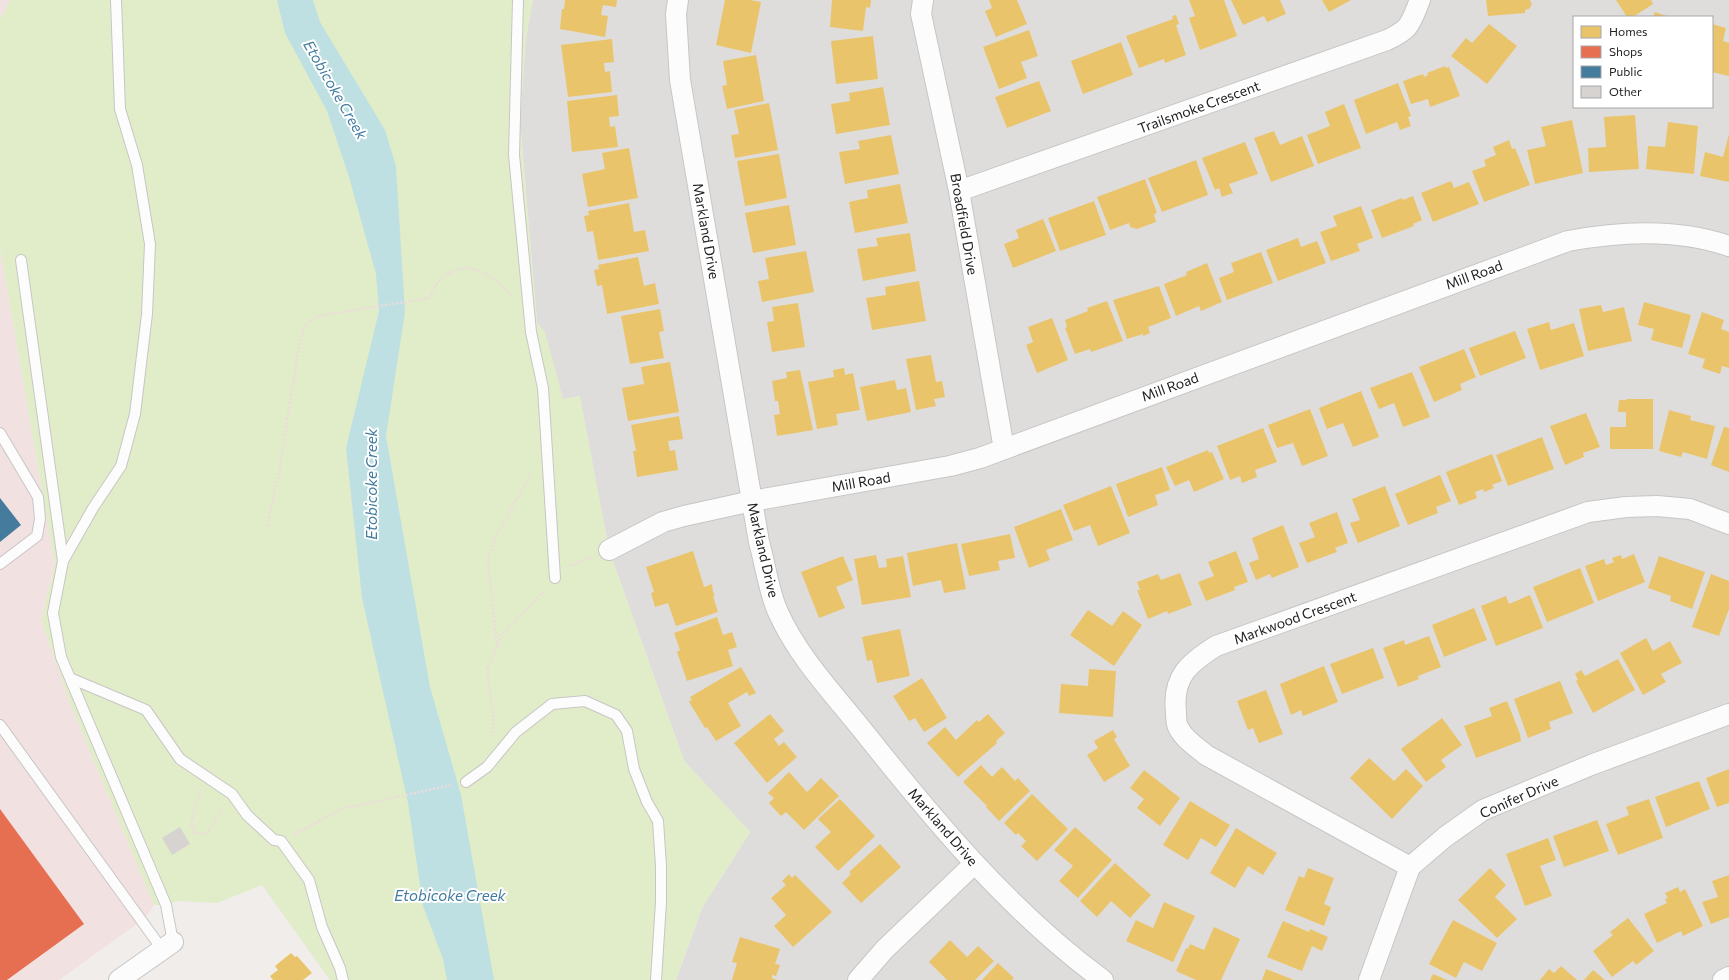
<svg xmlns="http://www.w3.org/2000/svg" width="1729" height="980" font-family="Commissioner,sans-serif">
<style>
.residential{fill:#dfdddc;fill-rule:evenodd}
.commercial{fill:#f2e1e1}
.grass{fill:#e1edc9}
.water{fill:#bee0e3}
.homes{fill:#e9c46a}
.shops{fill:#e76f51}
.public{fill:#457b9d}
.building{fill:#d7d3d1}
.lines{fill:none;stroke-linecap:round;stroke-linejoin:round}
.service-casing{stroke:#c7c6c5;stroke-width:12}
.minor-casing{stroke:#c7c6c5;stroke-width:22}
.path{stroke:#eddbdc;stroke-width:2.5;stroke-dasharray:2 2;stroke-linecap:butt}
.service{stroke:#fdfcfc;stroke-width:10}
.minor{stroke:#fdfcfc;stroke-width:20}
.labels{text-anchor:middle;stroke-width:4;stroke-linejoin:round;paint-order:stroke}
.street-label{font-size:14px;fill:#222;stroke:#fff}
.water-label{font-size:15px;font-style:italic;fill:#417b9d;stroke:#fff}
</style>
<rect width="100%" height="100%" fill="#f0edea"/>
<path class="residential" d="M533,0H1729V980H676L702,908L750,832L684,761L609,550L579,396L563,400L537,323L520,121L526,37ZM1574,17H1712V107H1574Z"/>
<path class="commercial" d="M0,0H10L0,20Z
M0,248L55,565L41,620L71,706L154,905L145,918L59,980H0Z"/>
<path class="grass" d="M10,0H533L526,37L520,121L537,323L545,332L563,399L580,396L609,550L684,761L750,832L702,908L676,980H330L262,885L217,903L178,901L166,905H154L71,706L41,620L55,565L0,248V20Z"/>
<path class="water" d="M277,0H313L320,22L385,130L396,166L405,312L386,436L430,687L461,795L494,980H447L443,959L423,906L408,803L362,598L346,448L379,311L376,274L349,177L327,111L285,33Z"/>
<path class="homes" d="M565,0H617L616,7L603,5L601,15L608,16L605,37L560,29L562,9H564Z
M725,0H750L761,2L751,53L716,45Z
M832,0H871L870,8L866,7L863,31L830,27Z
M989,0H1017L1027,24L996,37L985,11L992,8Z
M1189,0H1224L1237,36L1200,50L1189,18L1195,16Z
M1231,0H1280L1286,14L1267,22L1264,16L1243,25Z
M1322,0H1351L1329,12Z
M1486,0H1530L1532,4L1529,9L1525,10V13L1488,16Z
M1616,0H1651L1653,4L1633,17H1627Z
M1655,12L1670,17H1653Z
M1176,15L1179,24L1176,25L1186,55L1165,63L1164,59L1139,68L1126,36L1173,19L1172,16Z
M1489,24L1517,46L1487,84L1451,56L1466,38L1472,43Z
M1712,24L1726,28L1723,41L1729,43V76L1712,72Z
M1029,30L1038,56L1021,62L1027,78L999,89L983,47Z
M873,36L878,79L836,84L831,41Z
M612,39L614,62L604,63L605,72L610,71L612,92L568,97L561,45Z
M1121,42L1133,75L1083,94L1071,61Z
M756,55L764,101L727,109L722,86L727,85L723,61Z
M1445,66L1446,68L1449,67L1460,96L1430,107L1428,99L1411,104L1403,81L1423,74L1424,77L1428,75L1427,73Z
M1039,81L1051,111L1007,128L995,97Z
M1398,83L1411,116L1408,117L1411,126L1400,130L1397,122L1366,134L1354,100Z
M883,87L890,125L836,134L831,104L850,101L849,93Z
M617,95L619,116L609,117L610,127L615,126L618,147L572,152L567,101Z
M769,103L778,150L735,158L731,135L739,134L734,110Z
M1344,104L1361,148L1318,164L1307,135L1330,126L1325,112Z
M1635,115L1639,169L1589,172L1588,148L1606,147L1604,117Z
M1572,120L1583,173L1535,184L1527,150L1546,146L1541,127Z
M1668,122L1698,126L1694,174L1646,169L1648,146L1665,147Z
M1274,131L1280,145L1302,136L1314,166L1271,182L1254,138Z
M1729,134V182L1700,176L1705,152L1723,157Z
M891,135L899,174L845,184L839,152L860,149L858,141Z
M1509,140L1512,149L1515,148L1530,185L1484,202L1472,171L1486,166L1484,160L1496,155L1493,147Z
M1245,142L1258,174L1229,184L1233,193L1222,197L1219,188L1215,190L1202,158Z
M629,148L638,198L588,207L582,174L605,169L602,153Z
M779,154L787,198L745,206L737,161Z
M1196,160L1208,195L1162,212L1148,178Z
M1145,179L1157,213L1154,214L1156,222L1137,229L1130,227L1129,223L1110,230L1097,197Z
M1451,181L1454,188L1469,182L1479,204L1433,222L1421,193Z
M900,184L908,223L855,233L849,202L868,198L867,190Z
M1413,196L1422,220L1413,224L1414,226L1382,238L1371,210L1402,198L1403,200Z
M1094,201L1106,235L1060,251L1048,218Z
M629,203L634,232L645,230L649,251L598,260L593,231L587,232L584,216L589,215L588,211Z
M789,205L796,245L753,253L745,213Z
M1361,206L1373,238L1357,244L1360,251L1331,261L1320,232L1337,226L1333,216Z
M1043,219L1056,251L1013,268L1004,244L1019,238L1016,230Z
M910,233L916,271L863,281L857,249L878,246L876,238Z
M1298,238L1301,247L1317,241L1326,263L1278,281L1266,250Z
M806,251L814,292L762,302L758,281L769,279L765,258Z
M1261,252L1273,283L1227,300L1219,278L1234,272L1231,263Z
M638,257L644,286L655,283L659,304L607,314L602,285L597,286L594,270L599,269L598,265Z
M1207,263L1222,302L1201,311L1199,306L1176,316L1164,284L1187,275L1186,272Z
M919,281L926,321L872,330L866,298L886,295L885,287Z
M1159,286L1171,318L1148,327L1150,333L1143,336V334L1127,339L1113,300Z
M1107,301L1123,341L1091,352L1090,349L1075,354L1065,328L1067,327L1065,320L1088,311L1087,308Z
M1644,302L1691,315L1682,348L1651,340L1654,329L1638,325Z
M798,303L805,347L772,352L767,322L774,321L772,307Z
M1601,305L1603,312L1624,307L1632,341L1588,351L1579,309Z
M660,309L664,331L659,332L664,358L630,364L621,316Z
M1702,312L1724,320L1721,329L1729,332V368L1722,366L1720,374L1702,368L1705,359L1688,354Z
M1052,318L1068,360L1037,373L1026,345L1033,342L1028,327Z
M1549,322L1551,330L1574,323L1584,356L1540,370L1527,329Z
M1515,331L1526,358L1480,376L1469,348Z
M1464,349L1476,377L1460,384L1462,390L1434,402L1419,367Z
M931,355L936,382L942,381L945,397L934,399L936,406L916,410L906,359Z
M670,362L679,412L628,421L622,388L644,384L641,367Z
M844,368L845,375L853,373L860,410L836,414L838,425L817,429L808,382L834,377L833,370Z
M800,370L813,430L777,436L774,415L780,414L778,401H775L772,381L787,378L786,372Z
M1412,372L1430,417L1403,427L1394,403L1379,409L1370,388Z
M895,380L897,390L906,388L911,412L867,421L860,387Z
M1361,391L1379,437L1353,447L1343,423L1327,429L1319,408Z
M1626,399H1653V449H1610V427H1626V412H1618L1619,400H1626Z
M1310,409L1328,456L1302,466L1293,443L1277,448L1268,425Z
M1669,410L1691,416L1690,420L1715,426L1707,459L1683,452L1681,457L1659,451Z
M1586,413L1600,447L1583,453L1584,457L1565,465L1550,426Z
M679,416L683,439L668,441L670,451L675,450L678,470L637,477L633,451H636L631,425Z
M1724,427L1729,428V472L1711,465Z
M1263,428L1277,462L1255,470L1257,477L1242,483L1240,476L1230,480L1217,446Z
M1542,437L1554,469L1508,486L1496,455Z
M1208,450L1209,453L1212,452L1224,479L1194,492L1189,480L1175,486L1166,467Z
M1492,454L1502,481L1492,485L1494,488L1484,492L1483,489L1475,492L1477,498L1459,505L1446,472Z
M1162,467L1170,490L1155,495L1158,505L1128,517L1116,484Z
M1440,475L1451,501L1436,507L1438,513L1408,525L1395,494Z
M1111,486L1130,533L1098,546L1090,525L1074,531L1063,505Z
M1385,486L1400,526L1358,543L1350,523L1360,520L1352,499Z
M1061,509L1073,540L1046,550L1050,560L1029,568L1014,527Z
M1337,512L1348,543L1335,548L1337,552L1307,563L1299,543L1315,537L1309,523Z
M1283,525L1299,567L1272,578L1270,574L1256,580L1249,563L1259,559L1252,538Z
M1010,534L1015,558L998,561L1000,570L969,576L961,544Z
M957,543L966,589L944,593L941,580L913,586L907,553Z
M693,551L704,587L712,584L713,592L715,595L713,596L718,612L676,626L668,603L655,607L651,593L654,592L646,567Z
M1236,551L1248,582L1234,587L1235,590L1206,601L1198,582L1214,576L1208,562Z
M1634,554L1645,582L1598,601L1585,566L1604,559L1606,565L1614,562L1612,558L1621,555L1622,559Z
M876,555L879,568L887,567L886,559L903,556L911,597L862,605L854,559Z
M843,556L853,580L836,587L845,608L819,618L801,572Z
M1659,556L1705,572L1692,609L1670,601L1671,596L1648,588Z
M1580,568L1594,603L1547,622L1533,587Z
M1180,573L1192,605L1168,614L1167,611L1148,619L1137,590H1140L1137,582L1158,574L1161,580Z
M1711,574L1729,581V609L1719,636L1692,627Z
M1530,595L1543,628L1496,646L1481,606L1506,596L1509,604Z
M1474,608L1487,640L1444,657L1432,625Z
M1088,610L1112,626L1123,611L1142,625L1114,666L1070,635Z
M717,617L723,635L732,632L737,647L728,650L733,666L687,681L677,652L680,650L674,633Z
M900,629L910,676L877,683L872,660L867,661L862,637Z
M1429,636L1441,667L1418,676L1419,679L1398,687L1383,648L1404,640L1405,645Z
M1646,638L1653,651L1670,641L1682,663L1661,674L1666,682L1643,695L1620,653Z
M1373,648L1384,678L1342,694L1330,664Z
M1618,659L1635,690L1593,713L1576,681L1578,680L1575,674L1581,670L1585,676Z
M1324,666L1338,702L1303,716L1301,710L1291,715L1280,684Z
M741,667L756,693L749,696L747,692L728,703L741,726L716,741L707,727L705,728L691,705L689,701L692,700L690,697Z
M1089,669L1116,671L1113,717L1059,713L1061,684L1088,686Z
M922,678L947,718L924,732L915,718L909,721L893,696Z
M1560,681L1573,713L1549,722L1551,729L1528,738L1514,699Z
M1266,690L1283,734L1259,743L1253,728L1248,730L1237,701Z
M1507,701L1520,734L1521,741L1476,758L1464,726L1492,716L1489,708Z
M770,714L784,731L774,739L779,746L784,742L797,757L767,783L734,743Z
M988,714L1005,733L996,741L997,742L996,744L958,777L927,743L945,727L956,740L977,720L979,722Z
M1442,718L1462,745L1441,760L1446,767L1426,782L1401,749Z
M1113,730L1117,737L1114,739L1130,766L1104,782L1087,755L1098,748L1094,741Z
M1369,758L1394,781L1406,769L1423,786L1392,819L1350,778Z
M981,765L992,777L1002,767L1015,781L1018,778L1030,791L999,821L986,807L987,806L963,782Z
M1729,769V803L1717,807L1706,778Z
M1144,770L1180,798L1160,826L1137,808L1144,799L1130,788Z
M789,772L807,792L821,778L839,796L804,830L786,812L781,816L769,803L774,798L768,793Z
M1699,781L1710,809L1666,827L1655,797Z
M1032,794L1068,829L1037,861L1021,846L1026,841L1018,833L1016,835L1004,823Z
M840,799L875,836L838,871L815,847L831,832L818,819Z
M1649,799L1663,838L1618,855L1606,824L1629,815L1626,807Z
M1190,801L1230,825L1216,847L1201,838L1188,860L1163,845Z
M1597,820L1609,851L1564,867L1553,836Z
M1075,827L1112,860L1078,898L1059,881L1073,866L1054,850Z
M1236,828L1277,853L1263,875L1248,866L1235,888L1210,873Z
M1548,838L1556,860L1540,866L1552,896L1525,906L1506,854Z
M880,844L901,867L861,903L842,883L851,874L849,872Z
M1115,863L1151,895L1130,918L1111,901L1097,917L1080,901Z
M1308,868L1334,878L1324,904L1331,907L1324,926L1285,910L1299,876L1304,878Z
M1490,868L1506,885L1495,897L1517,919L1497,938L1458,900Z
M789,874L792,878L795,875L832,912L793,947L774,926L786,915L771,898L786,885L782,881Z
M1729,875V917L1711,924L1702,902L1718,897L1712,881Z
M1678,887L1680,892L1685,889L1703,926L1683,936L1681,931L1657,943L1644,914L1667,903L1665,899L1668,898L1665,893Z
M1164,902L1195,916L1173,962L1126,941L1136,920L1153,928Z
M1628,918L1654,951L1636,965L1633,961L1612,977L1593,951L1613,935L1610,932Z
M1453,920L1497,943L1482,971L1464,962L1456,978L1429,964Z
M1283,921L1309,932L1310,929L1328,937L1322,951L1312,946L1302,971L1267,957Z
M1214,927L1240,939L1221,980H1196L1176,971L1186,948L1188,949L1190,944L1204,950Z
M740,937L780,949L775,964L780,965L776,976L772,975V978L777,980H732L737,963L732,962Z
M950,940L967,957L978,946L994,961L975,980H947L929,962Z
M291,953L295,957L297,956L312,973L303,980H273L270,976L278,970L275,966Z
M998,963L1014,978L1012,980H982Z
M1561,966L1577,980H1540L1549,969L1554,973Z
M1266,969L1294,980H1262Z
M1593,970L1605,980H1584Z
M1433,974L1447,980H1430Z"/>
<path class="shops" d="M0,809L84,924L7,980H0Z"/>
<path class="public" d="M0,498L21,525L0,542Z"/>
<path class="building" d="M180,827L190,844L172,855L162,838Z"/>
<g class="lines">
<defs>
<path id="service" d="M518,0L514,155L531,332L543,388L555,578
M21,260L63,561L53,613L61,657L166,905L173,942
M0,433L38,497L40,519L37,536L0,564
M63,561L93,508L121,466L135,414L147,314L150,244L137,165L120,109L116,0
M70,678L146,710L180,759L232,794L247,815L274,840L281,841L309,880L322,927L340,968L343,980
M0,725L162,949
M466,782L487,767L516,732L552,704L585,701L616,715L627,731L634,769L647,802L658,821L661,866V902L656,980"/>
<path id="minor" d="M678,0L676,14L680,80L759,542C765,563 769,593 778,612C797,655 831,691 860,727C933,819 1008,910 1103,980
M923,0L921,14L959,191L1004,449
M959,191L1387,40C1411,29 1410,24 1420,0
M609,550L663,522L684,516L752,501L950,466L980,458L1568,241C1621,231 1677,228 1729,246
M1410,867L1206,755C1195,746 1184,739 1178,727C1176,723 1176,716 1176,712C1172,677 1189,663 1216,646L1588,512L1626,507L1657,506L1690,509L1729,524
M119,980L173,942
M858,980L885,949L974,864
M1369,980L1410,867L1445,837L1483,810L1591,765L1729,714
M1723,980L1729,977"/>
</defs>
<use href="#service" class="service-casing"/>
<use href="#minor" class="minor-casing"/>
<path class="path" d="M267,526L280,467L300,340L306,324L318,316L429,298C433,291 437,281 443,277C471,257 493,275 512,296
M569,566L592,557
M497,646L488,559L495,537L532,473
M491,737L494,719L487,669L501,636L545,589
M200,789L191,824L195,833L207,834L222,807
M294,835L341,809L452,785"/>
<use href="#service" class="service"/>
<use href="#minor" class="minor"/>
</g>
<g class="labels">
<g class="street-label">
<text transform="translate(1199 107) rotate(-20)" y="5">Trailsmoke Crescent</text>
<text transform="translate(964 224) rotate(80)" y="5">Broadfield Drive</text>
<text transform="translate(706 231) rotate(80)" y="5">Markland Drive</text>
<text transform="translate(1474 275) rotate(-20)" y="5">Mill Road</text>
<text transform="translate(1170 387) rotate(-20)" y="5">Mill Road</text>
<text transform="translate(861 482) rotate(-10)" y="5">Mill Road</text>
<text transform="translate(763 550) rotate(77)" y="5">Markland Drive</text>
<text transform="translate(1295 618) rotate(-20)" y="5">Markwood Crescent</text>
<text transform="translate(1519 797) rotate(-24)" y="5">Conifer Drive</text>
<text transform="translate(943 827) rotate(49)" y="5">Markland Drive</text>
</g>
<g class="water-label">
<text transform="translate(335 90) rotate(60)" y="5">Etobicoke Creek</text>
<text transform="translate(372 484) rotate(-90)" y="5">Etobicoke Creek</text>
<text x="450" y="901">Etobicoke Creek</text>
</g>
</g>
<rect x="1573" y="16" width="140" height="92" fill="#ffffff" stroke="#a7a7a7"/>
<rect x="1581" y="26" width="20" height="12" fill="#e9c46a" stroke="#a7a7a7"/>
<text x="1609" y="36" font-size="12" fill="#222222">Homes</text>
<rect x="1581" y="46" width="20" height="12" fill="#e76f51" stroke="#a7a7a7"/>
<text x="1609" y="56" font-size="12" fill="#222222">Shops</text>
<rect x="1581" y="66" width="20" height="12" fill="#457b9d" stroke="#a7a7a7"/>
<text x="1609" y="76" font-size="12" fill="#222222">Public</text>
<rect x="1581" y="86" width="20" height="12" fill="#d7d3d1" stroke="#a7a7a7"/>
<text x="1609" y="96" font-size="12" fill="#222222">Other</text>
</svg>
